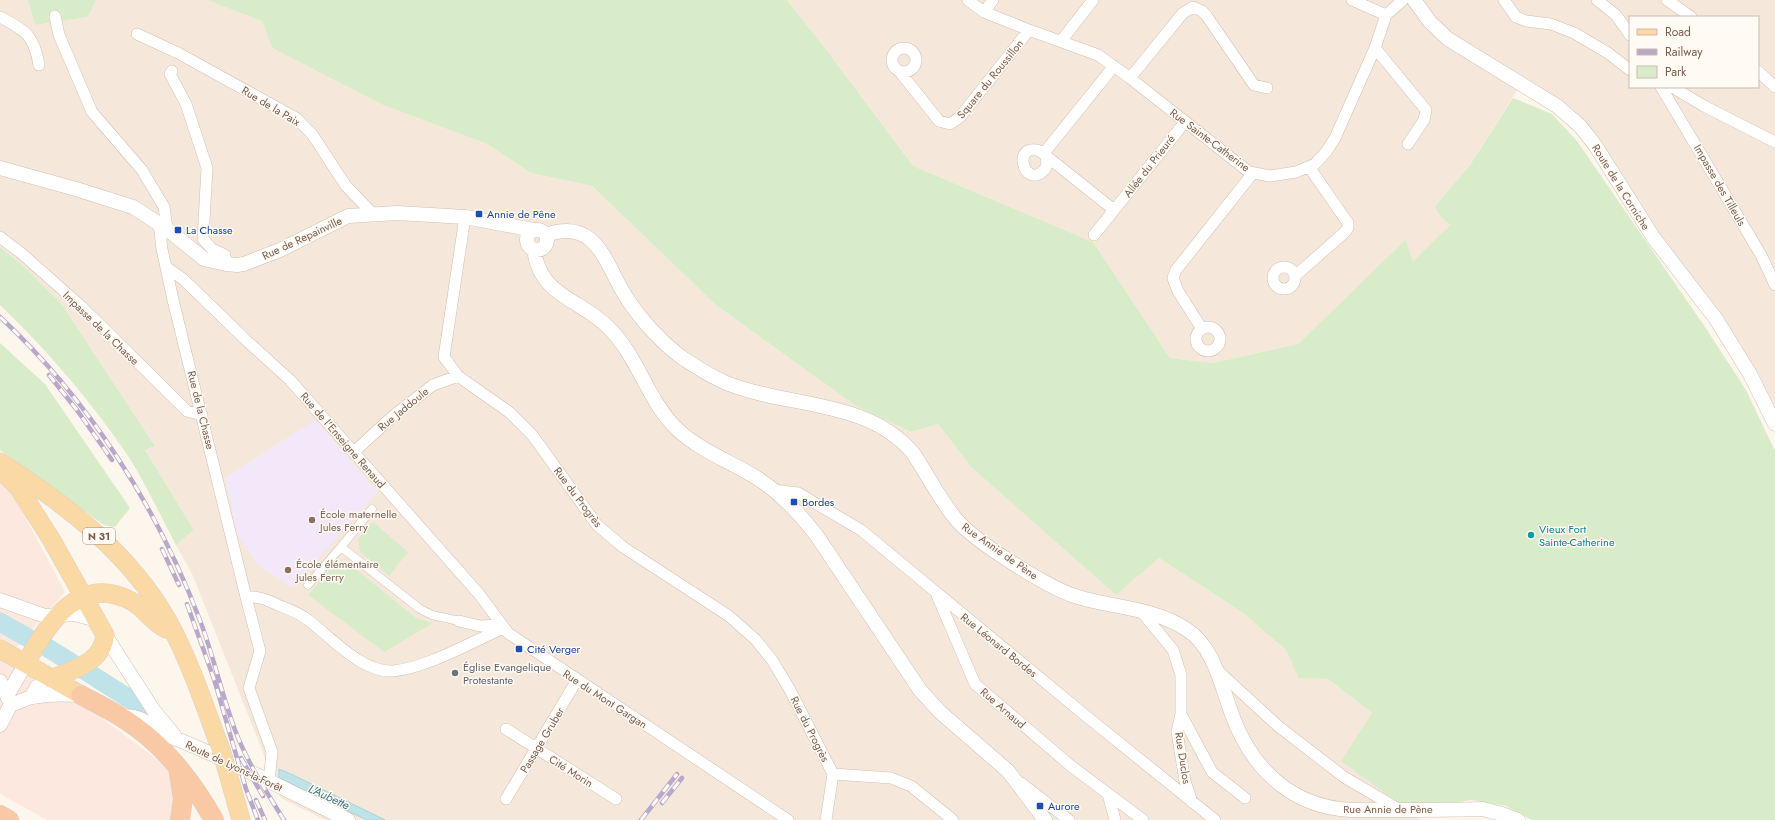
<svg xmlns="http://www.w3.org/2000/svg" width="1775" height="820" font-family="Jost,sans-serif">
<style>
.residential{fill:#f5e8da;fill-rule:evenodd}
.commercial{fill:#fde8e0}
.education{fill:#f3e8fa}
.green{fill:#d8ecc9}
.water{fill:#bfe3e8;stroke:#a5d3da}
.lines{fill:none;stroke-linecap:round;stroke-linejoin:round}
.river{stroke:#bfe3e8;stroke-width:19}
.pedestrian-casing{stroke:#d1beb0;stroke-width:9}
.minor-casing{stroke:#d1beb0;stroke-width:12}
.tertiary-casing{stroke:#d1beb0;stroke-width:15}
.primary-casing{stroke:#dad1cd;stroke-width:19}
.trunk-casing{stroke:#dad1cd;stroke-width:20}
.pedestrian{stroke:#fff;stroke-width:8}
.minor{stroke:#fff;stroke-width:11}
.tertiary{stroke:#fff;stroke-width:14}
.primary{stroke:#fbd9a5;stroke-width:18}
.trunk{stroke:#f9c8a4;stroke-width:19}
.rail-casing{stroke:#b9a8c9;stroke-width:4.5}
.rail{stroke:#fffaf3;stroke-width:3;stroke-dasharray:9;stroke-linecap:butt}
.primary-bridge-casing{stroke:#dad1cd;stroke-width:19;stroke-linecap:butt}
.primary-bridge{stroke:#fbd9a5;stroke-width:18}
.transit-dot{fill:#1a4fb4;stroke:#fffaf3;stroke-width:1.5}
.education-dot{fill:#8d6e63;stroke:#fffaf3;stroke-width:1.5}
.culture-dot{fill:#0f9aa8;stroke:#fffaf3;stroke-width:1.5}
.worship-dot{fill:#6b7280;stroke:#fffaf3;stroke-width:1.5}
.labels{text-anchor:middle;stroke-width:3;stroke-linejoin:round;paint-order:stroke}
.shield{fill:#fffaf3;stroke:#a28b7f;stroke-width:1}
.shield-label{font-size:10px;font-weight:bold;fill:#7a5c4d}
.street-label{font-size:11px;fill:#7a5c4d;stroke:#fffaf3}
.transit-label{font-size:11px;fill:#164399;stroke:#fffaf3;text-anchor:start}
.education-label{font-size:11px;fill:#785e54;stroke:#fffaf3;text-anchor:start}
.culture-label{font-size:11px;fill:#0d838f;stroke:#fffaf3;text-anchor:start}
.worship-label{font-size:11px;fill:#5b616d;stroke:#fffaf3;text-anchor:start}
.water-label{font-size:12px;font-style:italic;fill:#437c86;stroke:#fffaf3}
</style>
<rect width="100%" height="100%" fill="#fdf6ec"/>
<path class="residential" d="M0,0H28L35,25L88,17L96,0H207L263,21L272,48L383,105L487,144L531,173L592,186L716,305L856,406L911,432L938,424L972,468L1116,595L1159,558L1243,613L1286,650L1298,678L1328,679L1372,713L1399,803L1421,820H325L281,798L193,576L176,545L194,530L145,450L155,446L61,303L20,263L0,247Z
M787,0H1775V417L1649,224L1592,131L1572,108L1525,78L1470,165L1435,206L1438,214L1450,225L1413,261L1404,241L1298,344L1213,363L1170,358L1093,242L913,166L828,52ZM1630,17H1758V87H1630Z"/>
<path class="commercial" d="M0,475L5,479L65,592L5,661L91,710L150,754L164,766L173,777L175,788L171,820H47L0,794Z"/>
<path class="education" d="M315,420L378,492L292,588L257,564L238,537L225,478Z"/>
<path class="green" d="M28,0H96L88,17L35,25Z
M207,0H787L828,52L913,166L1093,242L1170,358L1213,363L1298,344L1405,240L1413,261L1450,225L1438,214L1435,206L1470,165L1513,98L1552,114L1577,141L1705,327L1746,390L1775,451V820H1532L1506,806L1471,800L1443,805L1399,803L1341,761L1372,713L1328,679L1298,678L1286,650L1243,613L1159,558L1116,595L972,468L938,424L911,432L856,406L716,305L592,186L531,173L487,144L383,105L272,48L262,21Z
M0,247L20,263L61,303L155,446L145,450L194,530L176,545C160,515 146,484 128,456C91,401 48,351 0,305Z
M0,343L45,384L130,508L115,527L104,525L0,450Z
M373,522L408,552L389,576L360,552L358,539Z
M338,564L352,566L416,618L433,623L384,652L308,595L331,568Z"/>
<path class="water" d="M279,769L293,775L385,820H367L279,778Z"/>
<g class="lines">
<path class="river" d="M0,622L30,639
M43,645L72,663
M84,670L128,698L142,705"/>
<defs>
<path id="pedestrian" d="M341,547L372,509
M308,585L341,547L420,609L432,615L459,621"/>
<path id="minor" d="M968,0L984,12L1029,30L1098,55L1130,78L1249,172L1270,176L1296,172L1315,164L1326,152L1335,138L1375,48L1386,15L1403,0
M1352,0L1386,15
M1504,0L1516,17L1526,21L1551,24L1574,33L1608,53L1630,70
M1597,0L1616,15L1630,35
M1667,0L1691,17
M984,12L993,0
M55,16L59,35L92,112L142,170L164,207L167,229
M0,17C26,31 34,35 39,65
M137,34L178,53L296,118L312,134L346,186L373,214
M1061,41L1093,0
M892 60a12 12 0 1 1 24 0a12 12 0 1 1-24 0Z
M1375,48L1426,110L1424,120L1408,144
M172,71L170,74L186,104L207,168L203,239L212,249L225,255L226,264
M1758,71L1775,87
M900,72L939,121L950,124L960,117L1029,30
M1130,78L1183,13L1193,7L1202,11L1206,15L1254,85L1267,88
M1661,87L1761,255L1775,285
M1672,87L1704,106L1775,142
M1044,153L1114,66
M1046,157C1047,162 1048,167 1043,171C1024,189 1011,142 1040,151L1114,210
M465,217L444,357L458,376L509,412L533,436L597,525L623,547L729,616L756,640L772,660L790,690L833,774L826,820
M159,223L162,249L173,300L246,597
M1094,235L1185,122
M0,237L21,253L82,307L187,411L202,415
M1273 278a11 11 0 1 1 22 0a11 11 0 1 1-22 0Z
M166,267L183,279L247,341L290,380L479,594L508,633L788,820
M1295,276L1344,233L1348,228V223L1309,167
M1196 339a12 12 0 1 1 24 0a12 12 0 1 1-24 0Z
M1202,329L1178,291L1173,278L1176,270L1253,173
M355,451L393,416L433,385L458,376
M773,490L798,493L861,530L1086,716L1215,820
M937,595L975,684L1071,766L1143,820
M1141,611L1173,650L1181,675V714L1212,772L1245,798
M459,621L480,626L501,625
M1216,669L1278,726L1344,777L1400,810
M1181,714L1177,732L1185,781L1192,802
M506,729L616,799
M833,774L891,778L911,786L953,820
M269,782L272,752L249,688L260,651L246,597C259,596 267,600 278,605C288,609 300,613 308,620C331,637 362,673 393,671C427,668 471,642 504,628
M1021,783L1069,820
M1108,794L1115,820
M506,799L577,680"/>
<path id="tertiary" d="M1414,0L1430,22L1448,39L1557,106L1580,126L1595,145L1653,237L1716,319L1750,374L1775,424
M0,168L76,189L133,207L167,229L204,259L226,264L237,265L244,264L280,250L348,216L397,213L465,217L533,230
M527 240a10 10 0 1 1 20 0a10 10 0 1 1-20 0Z
M546,235C599,216 606,268 628,300C642,321 663,344 684,359C698,368 713,378 729,384C790,408 867,399 913,453C927,474 939,498 955,518C973,541 1050,589 1078,597C1114,608 1154,608 1186,629C1213,646 1220,681 1230,709C1247,760 1283,802 1340,809C1355,811 1372,810 1387,810C1419,810 1451,810 1483,809L1502,814L1518,820
M534,249C539,296 580,299 608,327C638,356 647,400 677,429C699,450 731,462 757,478C781,493 800,514 817,536L920,690L940,712L1008,771L1045,820
M0,600L45,616L75,614L93,619L105,635L154,711L174,735
M0,681L11,704L0,725
M7,696L26,663
M31,697L37,687L52,679
M11,704C19,703 24,699 32,697C48,694 65,694 81,695
M125,716C143,715 153,730 169,736C230,760 288,791 348,820"/>
<path id="primary" d="M0,462C65,504 129,552 168,621C190,661 205,707 221,750
M3,472L18,487L51,539L105,635C102,664 74,668 52,679
M0,649L81,695
M26,663C48,623 80,572 133,602C146,610 154,624 166,629
M227,770L241,820"/>
<path id="trunk" d="M81,695C94,702 108,709 121,717C162,742 191,779 214,820
M178,767L183,799L180,820
M0,815L9,820"/>
</defs>
<use href="#pedestrian" class="pedestrian-casing"/>
<use href="#minor" class="minor-casing"/>
<use href="#tertiary" class="tertiary-casing"/>
<use href="#primary" class="primary-casing"/>
<use href="#trunk" class="trunk-casing"/>
<use href="#pedestrian" class="pedestrian"/>
<use href="#minor" class="minor"/>
<use href="#tertiary" class="tertiary"/>
<use href="#primary" class="primary"/>
<use href="#trunk" class="trunk"/>
<defs>
<path id="rail" d="M0,317C89,400 158,508 201,623C214,658 222,695 235,730C247,762 266,791 284,820
M49,375L77,410L112,460
M162,549L179,585
M187,604L214,679L246,789L258,820
M241,758L263,796
M256,800L265,820
M662,803L682,778
M641,820L677,774"/>
</defs>
<use href="#rail" class="rail-casing"/>
<use href="#rail" class="rail"/>
<defs>
<path id="primary-bridge" d="M221,750L227,770"/>
</defs>
<use href="#primary-bridge" class="primary-bridge-casing"/>
<use href="#primary-bridge" class="primary-bridge"/>
</g>
<g class="transit-dot">
<rect x="475" y="210" width="8" height="8" rx="2"/>
<rect x="174" y="226" width="8" height="8" rx="2"/>
<rect x="790" y="498" width="8" height="8" rx="2"/>
<rect x="515" y="645" width="8" height="8" rx="2"/>
<rect x="1036" y="802" width="8" height="8" rx="2"/>
</g>
<g class="education-dot">
<circle cx="312" cy="520" r="4"/>
<circle cx="288" cy="570" r="4"/>
</g>
<circle class="culture-dot" cx="1531" cy="535" r="4"/>
<circle class="worship-dot" cx="455" cy="673" r="4"/>
<g class="labels">
<rect class="shield" x="83" y="528" width="32" height="16" rx="3"/>
<g class="shield-label">
<text x="99" y="540">N 31</text>
</g>
<g class="street-label">
<text transform="translate(990 79) rotate(-51)" y="4">Square du Roussillon</text>
<text transform="translate(271 106) rotate(31)" y="4">Rue de la Paix</text>
<text transform="translate(1210 140) rotate(37)" y="4">Rue Sainte-Catherine</text>
<text transform="translate(1149 166) rotate(-52)" y="4">Allée du Prieuré</text>
<text transform="translate(1720 185) rotate(60)" y="4">Impasse des Tilleuls</text>
<text transform="translate(1621 187) rotate(58)" y="4">Route de la Corniche</text>
<text transform="translate(302 238) rotate(-25)" y="4">Rue de Repainville</text>
<text transform="translate(101 328) rotate(44)" y="4">Impasse de la Chasse</text>
<text transform="translate(403 409) rotate(-39)" y="4">Rue Jaddoule</text>
<text transform="translate(201 410) rotate(76)" y="4">Rue de la Chasse</text>
<text transform="translate(343 440) rotate(49)" y="4">Rue de l'Enseigne Renaud</text>
<text transform="translate(578 497) rotate(53)" y="4">Rue du Progrès</text>
<text transform="translate(1000 551) rotate(35)" y="4">Rue Annie de Pène</text>
<text transform="translate(999 645) rotate(39)" y="4">Rue Léonard Bordes</text>
<text transform="translate(605 699) rotate(33)" y="4">Rue du Mont Gargan</text>
<text transform="translate(1003 708) rotate(41)" y="4">Rue Arnaud</text>
<text transform="translate(810 729) rotate(63)" y="4">Rue du Progrès</text>
<text transform="translate(542 740) rotate(-59)" y="4">Passage Gruber</text>
<text transform="translate(1183 758) rotate(81)" y="4">Rue Duclos</text>
<text transform="translate(234 766) rotate(25)" y="4">Route de Lyons-la-Forêt</text>
<text transform="translate(571 771) rotate(32)" y="4">Cité Morin</text>
<text x="1388" y="813">Rue Annie de Pène</text>
</g>
<g class="transit-label">
<text x="487" y="218">Annie de Pêne</text>
<text x="186" y="234">La Chasse</text>
<text x="802" y="506">Bordes</text>
<text x="527" y="653">Cité Verger</text>
<text x="1048" y="810">Aurore</text>
</g>
<g class="education-label">
<text x="320" y="518">École maternelle<tspan x="320" dy="13">Jules Ferry</tspan></text>
<text x="296" y="568">École élémentaire<tspan x="296" dy="13">Jules Ferry</tspan></text>
</g>
<g class="culture-label">
<text x="1539" y="533">Vieux Fort<tspan x="1539" dy="13">Sainte-Catherine</tspan></text>
</g>
<g class="worship-label">
<text x="463" y="671">Église Evangelique<tspan x="463" dy="13">Protestante</tspan></text>
</g>
<g class="water-label">
<text transform="translate(329 797) rotate(25)" y="4">L'Aubette</text>
</g>
</g>
<rect x="1629" y="16" width="130" height="72" fill="#fffaf3" stroke="#cabbb1"/>
<rect x="1637" y="29" width="20" height="6" fill="#fbd9a5" stroke="#cabbb1"/>
<text x="1665" y="36" font-size="12" fill="#7a5c4d">Road</text>
<rect x="1637" y="49" width="20" height="6" fill="#b9a8c9" stroke="#cabbb1"/>
<text x="1665" y="56" font-size="12" fill="#7a5c4d">Railway</text>
<rect x="1637" y="66" width="20" height="12" fill="#d8ecc9" stroke="#cabbb1"/>
<text x="1665" y="76" font-size="12" fill="#7a5c4d">Park</text>
</svg>
